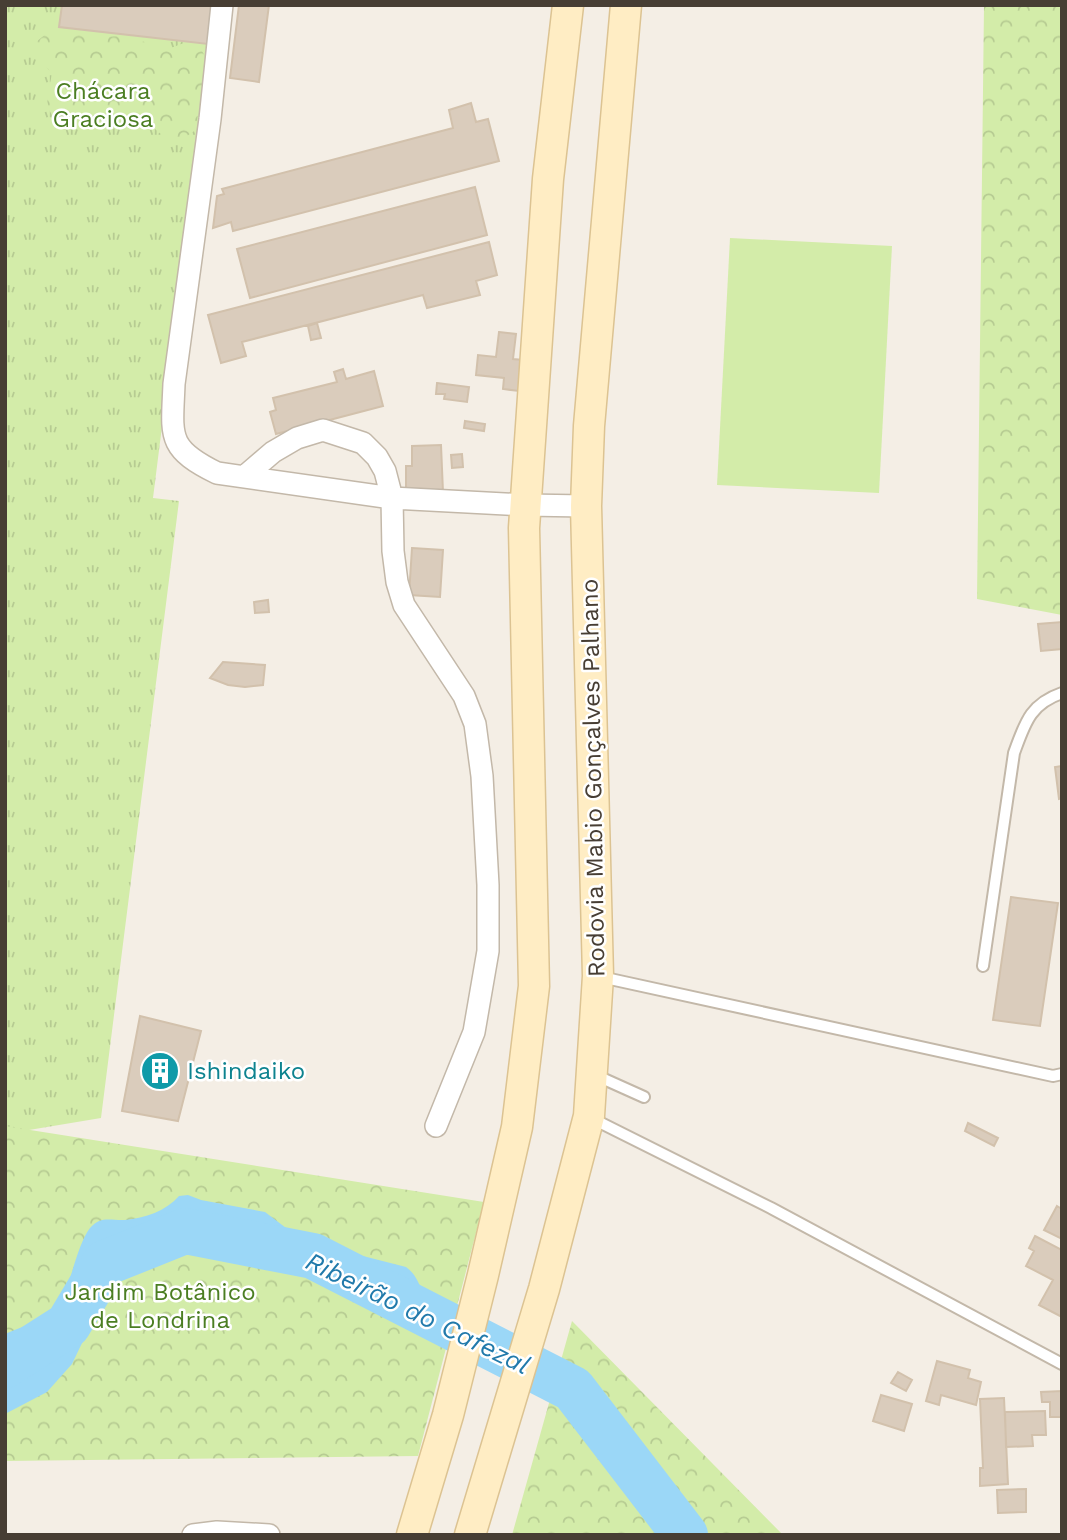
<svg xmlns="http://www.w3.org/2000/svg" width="1067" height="1540" font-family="'Work Sans',sans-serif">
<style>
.grass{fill:url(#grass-tufts)}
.forest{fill:url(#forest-crowns)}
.garden{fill:#d3eca9}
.water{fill:#9bd7f7}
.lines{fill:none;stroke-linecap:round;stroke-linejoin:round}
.river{stroke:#9bd7f7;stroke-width:46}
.building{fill:#daccbc;stroke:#d2c1ac;stroke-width:2}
.service-casing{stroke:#c3b8a9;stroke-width:14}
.minor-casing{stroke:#c3b8a9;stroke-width:24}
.secondary-casing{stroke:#dcc392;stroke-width:33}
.service{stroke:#fff;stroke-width:10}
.minor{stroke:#fff;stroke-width:21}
.secondary{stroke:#ffedc4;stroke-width:30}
.labels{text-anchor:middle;stroke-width:5;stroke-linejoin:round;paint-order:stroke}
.park-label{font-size:24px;fill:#4b7e22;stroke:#fff}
.street-label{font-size:24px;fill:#473e34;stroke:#fff}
.culture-label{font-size:24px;fill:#0d838f;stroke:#fff;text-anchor:start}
.water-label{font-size:26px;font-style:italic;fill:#217aab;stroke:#fff}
</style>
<defs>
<pattern id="grass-tufts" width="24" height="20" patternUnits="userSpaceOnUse" patternTransform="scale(1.75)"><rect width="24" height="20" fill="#d3eca9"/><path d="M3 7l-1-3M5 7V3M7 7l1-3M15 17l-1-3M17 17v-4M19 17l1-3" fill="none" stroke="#b6cb92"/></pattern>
<pattern id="forest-crowns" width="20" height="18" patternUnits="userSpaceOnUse" patternTransform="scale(1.75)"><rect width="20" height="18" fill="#d3eca9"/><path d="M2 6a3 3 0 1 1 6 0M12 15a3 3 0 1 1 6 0" fill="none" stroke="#b6cb92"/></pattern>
</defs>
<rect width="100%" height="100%" fill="#f4eee5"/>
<path class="grass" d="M5,5H215L153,498L179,501L101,1118L5,1134Z"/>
<path class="forest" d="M984,5H1062V615L977,599Z
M54,27L82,30L103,37L119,36L145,42L158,49L166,50L181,44L193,43L201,49L209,64L204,93L198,106L197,129C179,143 168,143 152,126L130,125L112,129L93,123H60C40,107 49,93 52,73C43,64 35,57 35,43Z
M5,1126L484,1202L418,1456L5,1461Z
M572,1321L783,1535H512Z"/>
<path class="garden" d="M730,238L892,246L879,493L717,485Z"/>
<path class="water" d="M188,1195L201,1200L265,1212L294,1234L316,1244L406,1267C417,1275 418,1284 425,1295C432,1307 438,1310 442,1324L415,1308L407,1296L388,1285L332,1278L307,1264L255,1256L240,1244L214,1236L163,1232L134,1240L116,1252L115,1272L105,1304L83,1341L72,1364L47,1392L5,1414V1334C24,1325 43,1322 61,1311C67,1291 78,1243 90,1228C101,1215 112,1221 125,1220C145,1218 166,1211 179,1196Z"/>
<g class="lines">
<path class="river" d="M5,1365L68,1325L105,1263L185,1231L313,1256L573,1389L685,1535"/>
</g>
<path class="building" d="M62,5H213L208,44L59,27Z
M239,5H269L259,82L230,78Z
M471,103L476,122L488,119L499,161L233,231L231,222L213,228L217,196L224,194L222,189L453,128L449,110Z
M475,187L487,235L250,298L237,249Z
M489,242L497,275L476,281L480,295L427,308L423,295L242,342L246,356L221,363L208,315Z
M317,323L321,338L311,340L308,326Z
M499,332L516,334L513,359L523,360L519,391L503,389L504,378L476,375L478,355L496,357Z
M343,369L346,379L374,371L383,406L276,434L270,412L276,410L273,398L337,382L334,372Z
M437,383L469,387L467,402L444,399L445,394H436Z
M465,421L485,424L484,431L464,428Z
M441,445L443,492L406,493V466H412V446Z
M462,454L463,467L452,468L451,455Z
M412,548L443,550L440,597L409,595Z
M268,600L269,612L255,613L254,602Z
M1062,622V649L1041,651L1038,624Z
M223,662L265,665L263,685L245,687L228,685L210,678Z
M1062,766V798L1059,799L1055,767Z
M1011,897L1058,903L1040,1026L993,1020Z
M140,1016L201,1031L178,1121L122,1111Z
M968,1123L998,1138L994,1146L965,1131Z
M1057,1206L1062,1209V1239L1044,1230Z
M1035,1236L1062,1250V1317L1039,1305L1053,1280L1026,1266L1034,1251L1029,1248Z
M937,1361L970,1370L968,1378L981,1382L976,1405L941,1395L939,1405L926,1401Z
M898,1372L912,1380L906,1391L891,1383Z
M1062,1391V1417H1050V1402H1042L1041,1392Z
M881,1395L912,1404L904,1431L873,1421Z
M1004,1398L1008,1484L980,1486V1468H983L980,1399Z
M1045,1411L1046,1435H1032L1033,1446L1006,1447L1005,1412Z
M1026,1489V1512L998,1513L997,1490Z"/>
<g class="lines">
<defs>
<path id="service" d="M983,966L1014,753C1025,723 1030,704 1062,693
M601,977L1053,1076L1062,1074
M595,1075L644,1097
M591,1118L771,1208L1062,1364"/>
<path id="minor" d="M222,5L210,119L174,384C172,436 166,448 217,473L392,498L525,505L586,506
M245,476L273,452L297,438L323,430L363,443L377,457L385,471L392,498L393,551L397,582L404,605L464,696L475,724L482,776L488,885V951L474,1032L436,1126
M193,1535L217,1532L269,1535"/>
<path id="secondary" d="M412,1535L448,1415L483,1275L517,1127L534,986L524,528L548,179L568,5
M470,1535L544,1289L589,1116L598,976L586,506L589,426L626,5"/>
</defs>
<use href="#service" class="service-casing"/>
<use href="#minor" class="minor-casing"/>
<use href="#secondary" class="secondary-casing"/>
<use href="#service" class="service"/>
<use href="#minor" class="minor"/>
<use href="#secondary" class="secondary"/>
</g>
<defs>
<symbol id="building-disc" viewBox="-11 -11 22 22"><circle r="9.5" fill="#0f9aa8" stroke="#fff"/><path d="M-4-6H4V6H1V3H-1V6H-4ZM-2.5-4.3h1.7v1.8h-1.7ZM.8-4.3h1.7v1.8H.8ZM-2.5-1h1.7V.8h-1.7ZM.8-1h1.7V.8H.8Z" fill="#fff"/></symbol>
</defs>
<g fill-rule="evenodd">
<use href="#building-disc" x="138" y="1049" width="44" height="44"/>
</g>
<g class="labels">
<g class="park-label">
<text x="103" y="99">Chácara<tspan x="103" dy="28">Graciosa</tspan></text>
<text x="160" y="1300">Jardim Botânico<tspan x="160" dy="28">de Londrina</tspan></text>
</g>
<g class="street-label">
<text transform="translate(593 778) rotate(-91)" y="8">Rodovia Mabio Gonçalves Palhano</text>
</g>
<g class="culture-label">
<text x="187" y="1079">Ishindaiko</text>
</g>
<g class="water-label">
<text transform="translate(418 1313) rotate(26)" y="9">Ribeirão do Cafezal</text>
</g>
</g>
<rect width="1067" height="1540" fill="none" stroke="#473e34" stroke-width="14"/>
</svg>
